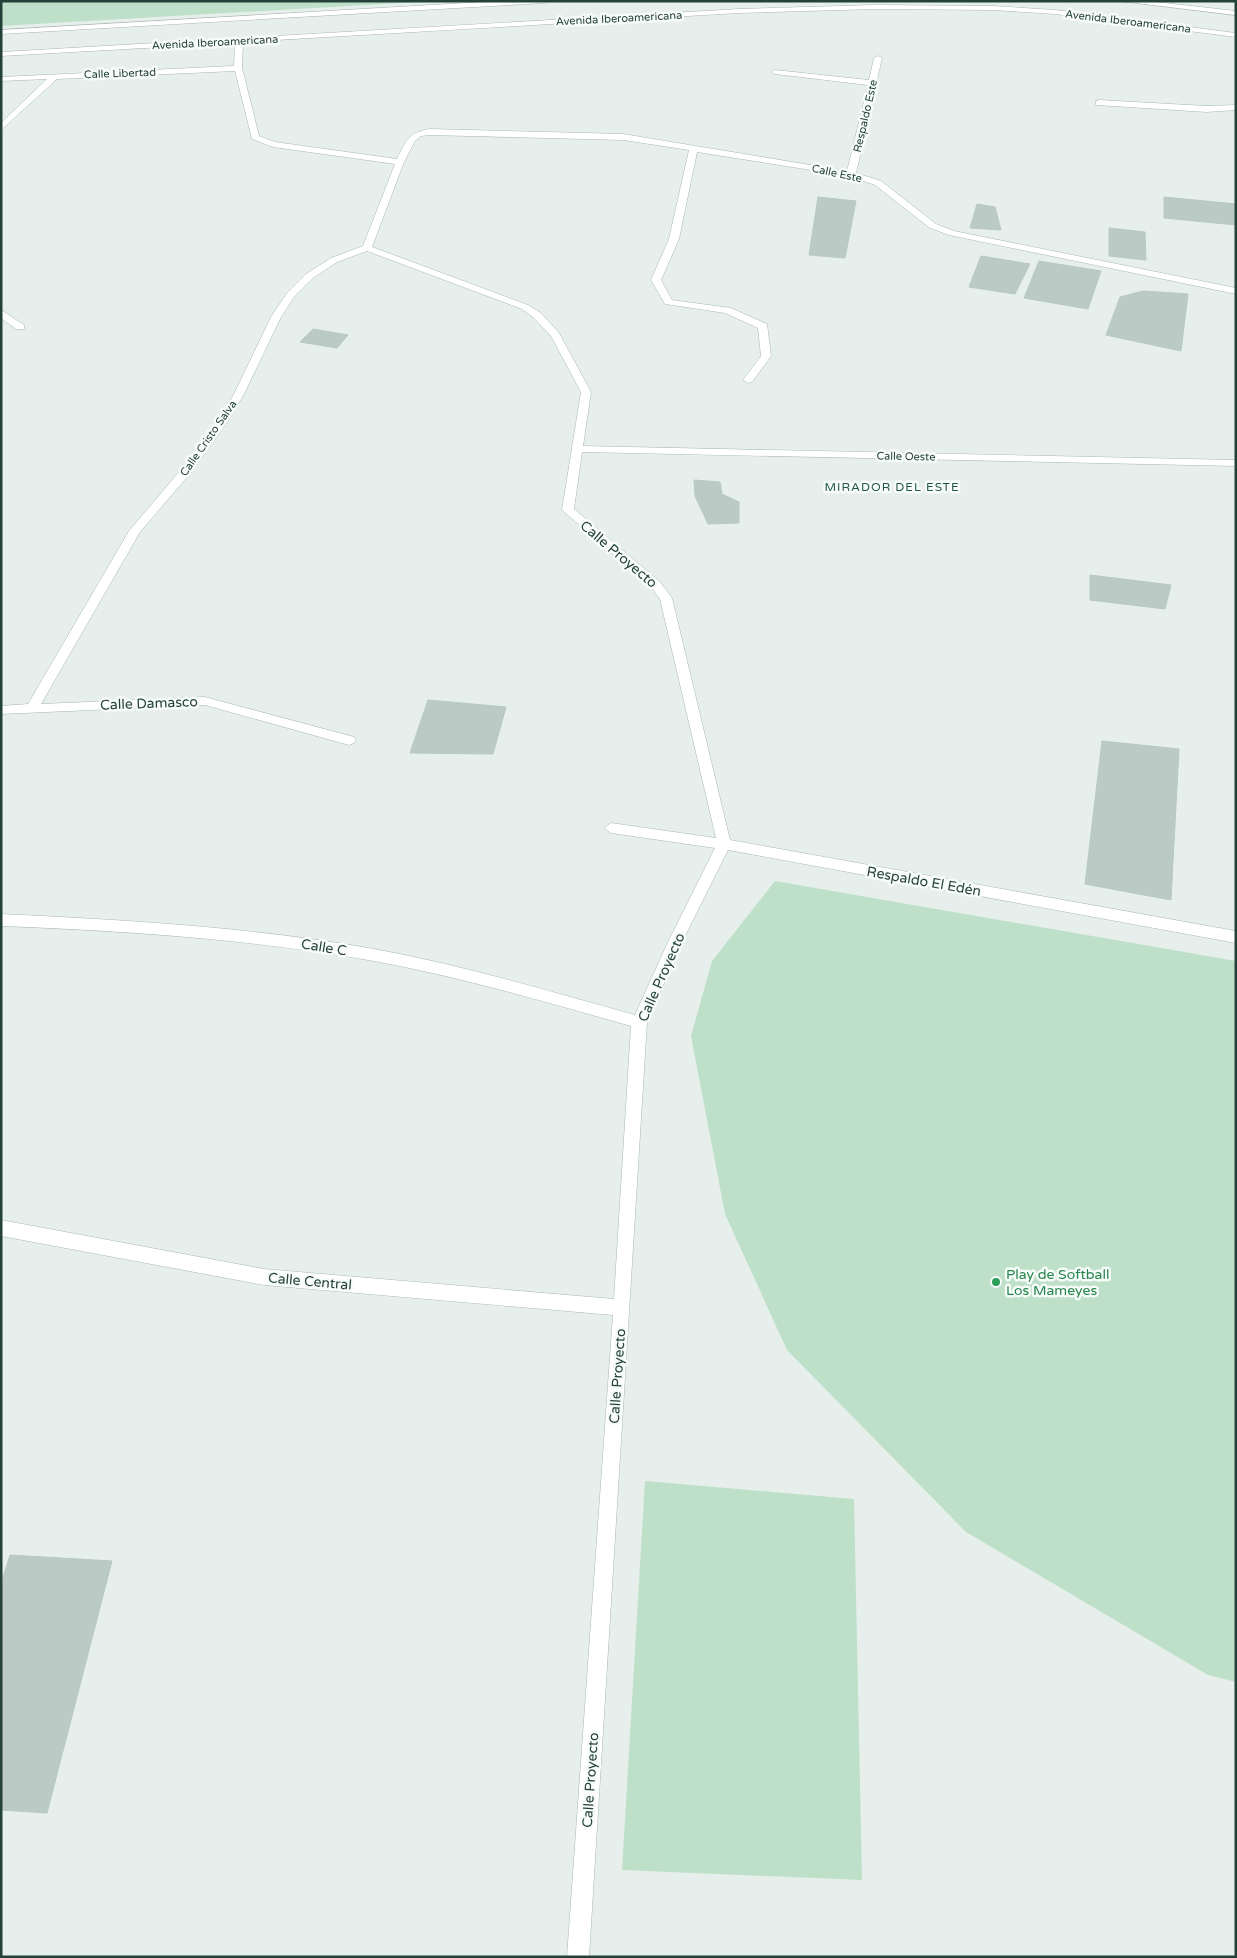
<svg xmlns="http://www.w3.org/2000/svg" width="1237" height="1958" font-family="'Varela Round',sans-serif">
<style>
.green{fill:#bfe0c8}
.building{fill:#bbcac4;stroke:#b8c9c2}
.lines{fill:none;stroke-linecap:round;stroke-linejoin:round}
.minor-casing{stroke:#a8b8b2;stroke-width:1}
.minor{fill:#fff;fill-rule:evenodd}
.leisure-dot{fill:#2e9e5b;stroke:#f7fbf9;stroke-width:2}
.labels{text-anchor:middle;stroke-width:5;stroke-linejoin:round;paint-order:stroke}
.far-street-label{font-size:11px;fill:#24423a;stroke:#f7fbf9}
.far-neighbourhood-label{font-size:12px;letter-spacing:1px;fill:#1f5548;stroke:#f7fbf9}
.street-label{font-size:14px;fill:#24423a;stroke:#f7fbf9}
.leisure-label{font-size:14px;fill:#27864d;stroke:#f7fbf9;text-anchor:start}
</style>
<rect width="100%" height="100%" fill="#e6efeb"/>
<path class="green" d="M1,1H435L1,26Z
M775,881L1236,961V1682L1208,1675L966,1532L787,1350L725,1214L691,1036L712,961Z
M645,1481L854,1499L862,1880L622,1870Z"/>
<path class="building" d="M818,197L856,201L845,258L809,255Z
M1164,197L1236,204V225L1164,218Z
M977,204L995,207L1001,230L970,228Z
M1109,228L1145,232L1146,260L1109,256Z
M981,256L1030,264L1015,294L969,287Z
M1039,261L1101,271L1088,309L1024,298Z
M1143,291L1188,294L1181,351L1106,335L1120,297Z
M313,329L348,335L337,348L300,342Z
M694,480L720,482L722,494L739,502V523L708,524L695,496Z
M1090,575L1171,585L1165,609L1090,600Z
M428,700L506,707L493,754L410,753Z
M1102,741L1179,749L1171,900L1085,884Z
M10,1555L112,1561L47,1813L1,1810V1584Z"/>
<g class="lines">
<defs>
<path id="minor" d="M501,1H549L545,3L1,34V30Z
M1119,1H1147L1236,11V15Z
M875,5L993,6L1055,10L1236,33V37L1055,14L993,10L875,9L739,13L243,42L242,68L259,136L275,142L397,159C406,141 408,133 429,129L623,134L847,171L868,85L775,74L771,72L775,70L869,80L874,58L878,56L882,58L856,173L881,181L936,224L954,231L1236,288V294L949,235L930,228L875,185L849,176L697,152L679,239L661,280L672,300L731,308L767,324L771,356L752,382L748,383L743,380L761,356L758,328L725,313L665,304L651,280L669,239L689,150L623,140L429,135L421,136L415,141L404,162L372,247L528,305L541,313L559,333L591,392L583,446L1236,460V466L582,452L574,509L660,582L672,598L730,840L1236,931V943L728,850L682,942L647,1022L589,1957H567L613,1315L264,1285L1,1236V1220L264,1269L614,1299L631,1026C546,1002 461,977 374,961C251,939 126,931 1,926V914C126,920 251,927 374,949C462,965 548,991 635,1015L668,942L715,848L611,833L604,828L611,823L716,838L660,599L652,588L562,510L581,392L551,336L533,317L522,309L367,251L337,262L313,278L294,297L281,317L244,394L228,421L193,470L140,532L41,704L205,697L354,737L356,740L354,743L349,745L205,705L1,714V706L28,704L129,531L185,465L218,421L234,394L271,317L287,293L306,274L331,258L363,246L395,164L273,147L252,139L235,71L57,79L1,130V123L47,79L1,81V77L234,66L235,43L1,56V52L739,9Z
M1099,100L1207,106L1236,105V110L1207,112L1096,105V101Z
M1,310L24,325V329H16L1,318Z"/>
</defs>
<use href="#minor" class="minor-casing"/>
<use href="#minor" class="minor"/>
</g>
<circle class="leisure-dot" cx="996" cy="1282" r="5"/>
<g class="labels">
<g class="far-street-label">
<text transform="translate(619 18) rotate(-3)" y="4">Avenida Iberoamericana</text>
<text transform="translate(1128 21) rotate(7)" y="4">Avenida Iberoamericana</text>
<text transform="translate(215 42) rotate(-3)" y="4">Avenida Iberoamericana</text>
<text transform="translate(120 73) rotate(-2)" y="4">Calle Libertad</text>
<text transform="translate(865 116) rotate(-77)" y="4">Respaldo Este</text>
<text transform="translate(837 173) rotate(12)" y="4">Calle Este</text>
<text transform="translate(208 438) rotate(-55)" y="4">Calle Cristo Salva</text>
<text transform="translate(906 456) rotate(1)" y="4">Calle Oeste</text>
</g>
<g class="far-neighbourhood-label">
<text x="892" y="491">MIRADOR DEL ESTE</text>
</g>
<g class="street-label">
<text transform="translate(619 554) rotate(40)" y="5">Calle Proyecto</text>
<text transform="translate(149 703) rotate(-2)" y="5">Calle Damasco</text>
<text transform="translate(924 881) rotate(10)" y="5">Respaldo El Edén</text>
<text transform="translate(324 947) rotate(9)" y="5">Calle C</text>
<text transform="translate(661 977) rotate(-66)" y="5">Calle Proyecto</text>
<text transform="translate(310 1281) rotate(5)" y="5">Calle Central</text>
<text transform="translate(617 1376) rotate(-86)" y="5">Calle Proyecto</text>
<text transform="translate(590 1780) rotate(-86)" y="5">Calle Proyecto</text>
</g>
<g class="leisure-label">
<text x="1006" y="1279">Play de Softball<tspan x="1006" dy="16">Los Mameyes</tspan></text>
</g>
</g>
<rect width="1237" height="1958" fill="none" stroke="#24423a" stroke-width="5"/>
</svg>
